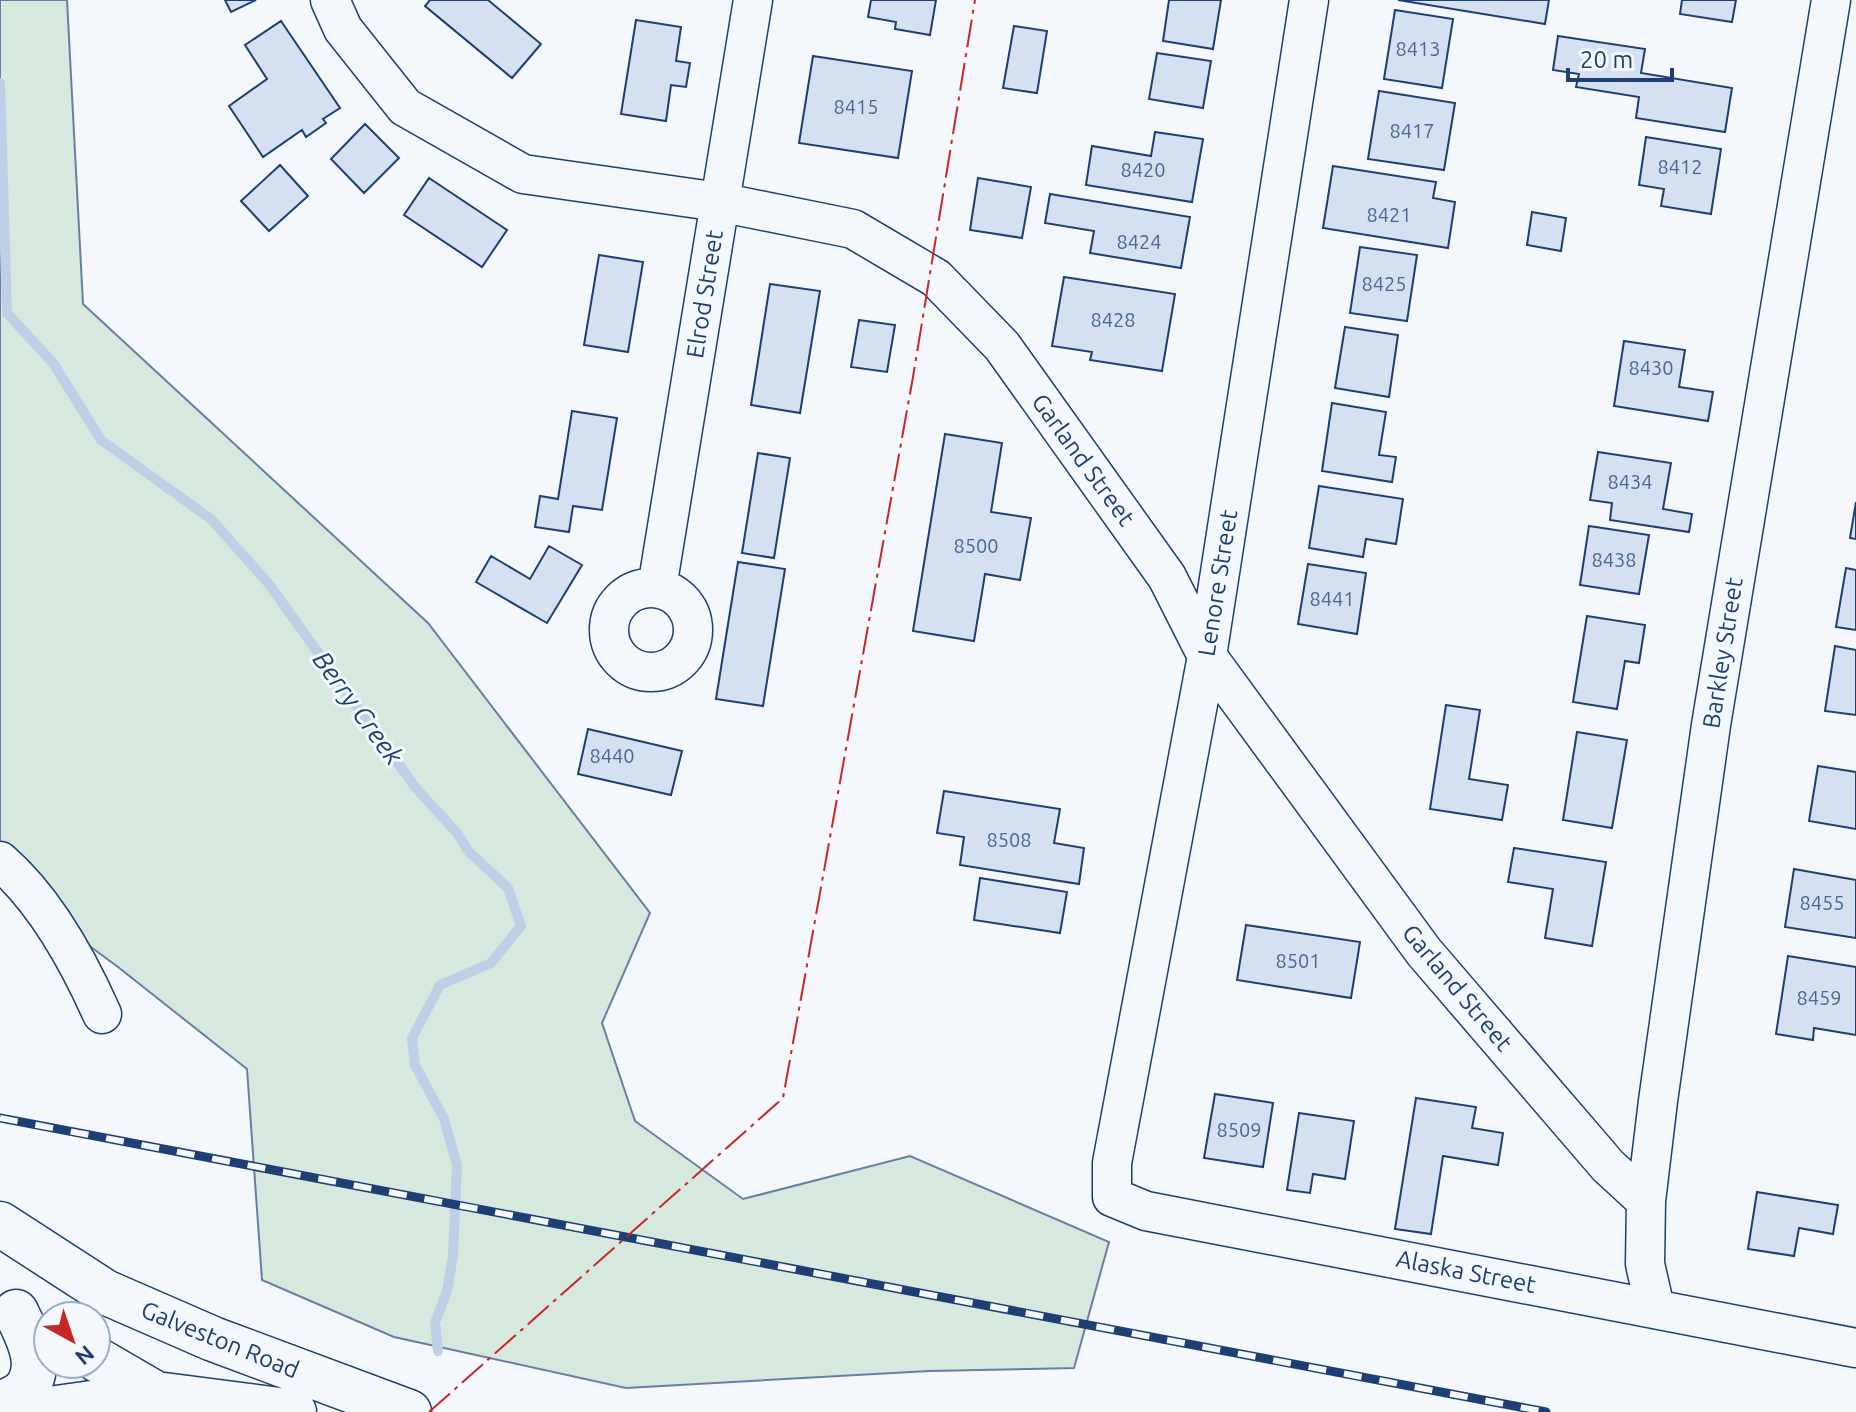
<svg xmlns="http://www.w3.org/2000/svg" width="1856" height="1412" font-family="Ubuntu,sans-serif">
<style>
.green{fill:#d7e8df;stroke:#687fa3;stroke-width:2}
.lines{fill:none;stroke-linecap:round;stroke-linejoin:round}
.stream{stroke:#bed0e5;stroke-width:10}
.building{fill:#d5e0f0;stroke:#1d3f73;stroke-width:2}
.minor-casing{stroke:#1d3f73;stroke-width:41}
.major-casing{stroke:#1d3f73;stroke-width:47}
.minor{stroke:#f4f7fb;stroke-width:38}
.major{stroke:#f4f7fb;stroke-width:44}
.rail-casing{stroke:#1d3f73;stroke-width:9}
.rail{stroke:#f4f7fb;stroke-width:6;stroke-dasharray:18;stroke-linecap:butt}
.power{stroke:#c62828;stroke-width:2;stroke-dasharray:28 6 4 6;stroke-linecap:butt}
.labels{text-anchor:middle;stroke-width:6;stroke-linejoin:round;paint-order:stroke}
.number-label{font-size:20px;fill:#4b6792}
.street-label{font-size:24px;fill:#1d3f73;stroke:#f4f7fb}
.water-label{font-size:26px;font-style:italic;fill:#1d3f73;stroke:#f4f7fb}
</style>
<rect width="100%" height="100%" fill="#f4f7fb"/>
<path class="green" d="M0,0H67L83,304L428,623L650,913L602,1023L635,1121L743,1199L910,1156L1109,1242L1074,1368L929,1371L626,1388L394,1337L262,1280L247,1069L118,967L0,880Z"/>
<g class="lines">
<path class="stream" d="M0,83L7,313L53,363L101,440L211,519L268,583L415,787L457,833L469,852L508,888L521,926L491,963L440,985L412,1038L415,1065L444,1119L457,1165L453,1256L447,1291L435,1323L438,1351"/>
</g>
<path class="building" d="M225,0H256L231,12Z
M430,0H488L541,44L512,78L425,6Z
M871,0H936L930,35L895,29L896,22L868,17Z
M1169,0H1221L1213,49L1163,41Z
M1398,0H1549L1545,24Z
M1682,0H1736L1732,22L1680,14Z
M1395,10L1453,19L1442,88L1384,79Z
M636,20L681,27L676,61L690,63L686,87L671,85L666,121L621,114Z
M281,21L340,108L323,119L326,123L306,137L302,130L263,157L229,106L267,79L245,45Z
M1014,26L1047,31L1037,93L1003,88Z
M1558,36L1645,49L1641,73L1732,88L1725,132L1636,118L1639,97L1576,87L1579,74L1553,70Z
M1157,53L1211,61L1203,108L1149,99Z
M813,56L912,71L898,158L799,143Z
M1379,91L1455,103L1444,170L1368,159Z
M365,124L399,158L364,193L331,159Z
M1155,132L1203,139L1192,202L1086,185L1092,146L1151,156Z
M1646,137L1721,149L1711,214L1661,206L1664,189L1639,185Z
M280,165L308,196L269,231L241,201Z
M1333,166L1436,182L1433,198L1455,202L1448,248L1323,228Z
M429,178L507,230L482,267L404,215Z
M978,178L1031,187L1022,238L970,230Z
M1050,194L1190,217L1181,268L1090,253L1094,231L1045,223Z
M1532,212L1566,218L1561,251L1527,245Z
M1360,247L1417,255L1407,321L1350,313Z
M599,255L643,262L628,352L584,345Z
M1064,277L1175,294L1162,371L1090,360L1092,352L1052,346Z
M770,284L820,291L800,413L751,405Z
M859,320L895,325L887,372L851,367Z
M1345,327L1398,335L1389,397L1335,388Z
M1624,341L1685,350L1679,387L1713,392L1708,421L1614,406Z
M1332,403L1386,412L1379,455L1396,457L1392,482L1322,471Z
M572,411L617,418L602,510L573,506L569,532L535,527L540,496L558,499Z
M945,434L1002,443L991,512L1031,518L1020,580L985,574L974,641L913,631Z
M1598,452L1671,463L1663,509L1692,514L1689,532L1610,520L1612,503L1590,500Z
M758,453L790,458L774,558L742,553Z
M1319,486L1403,499L1396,544L1366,539L1363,557L1309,548Z
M1856,502V539L1850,538Z
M1589,526L1649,535L1639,594L1580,585Z
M549,546L582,565L547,623L476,582L491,556L530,579Z
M738,562L785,569L763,706L716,699Z
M1308,564L1366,573L1357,634L1298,624Z
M1846,568L1856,570V630L1836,627Z
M1587,616L1645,625L1639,663L1625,661L1617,709L1573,702Z
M1835,646L1856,650V715L1825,711Z
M1446,705L1480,710L1469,779L1508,785L1502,820L1430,809Z
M588,729L682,751L671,795L578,774Z
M1577,732L1627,740L1612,828L1563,820Z
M1818,766L1856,772V829L1809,821Z
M944,791L1060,809L1054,843L1084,848L1079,884L960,865L964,837L937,833Z
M1514,848L1606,862L1592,946L1545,938L1553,889L1508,882Z
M1794,869L1856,880V938L1785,927Z
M980,878L1067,892L1060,933L974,920Z
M1246,925L1360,942L1351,998L1237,980Z
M1788,956L1856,967V1035L1814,1028L1813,1040L1776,1034Z
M1215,1094L1273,1103L1263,1167L1204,1158Z
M1416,1098L1476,1107L1472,1128L1503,1133L1498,1165L1443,1156L1431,1234L1395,1229Z
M1299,1113L1354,1121L1345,1179L1313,1174L1310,1193L1287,1190Z
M1757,1192L1838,1205L1833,1234L1799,1228L1794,1256L1748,1249Z"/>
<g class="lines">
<defs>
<path id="minor" d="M330,0L343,29L405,107L523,174L719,202L853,229L936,278L1002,346L1167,577L1207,656L1424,952L1608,1166L1646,1201
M1309,0L1207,656L1112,1163V1197L1146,1211L1856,1348
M609 630a42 42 0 1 1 84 0a42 42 0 1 1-84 0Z
M657,588L753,0
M0,861C45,900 78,960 102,1014
M1655,1308L1645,1264L1646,1201L1658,1101L1711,725L1831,0"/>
<path id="major" d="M0,1224L105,1292L213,1339L409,1412
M96,1359L163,1398
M0,1405C7,1401 17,1397 23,1392C46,1368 27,1335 16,1312
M28,1412L156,1394L294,1412"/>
</defs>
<use href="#minor" class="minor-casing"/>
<use href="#major" class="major-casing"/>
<use href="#minor" class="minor"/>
<use href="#major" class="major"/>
<defs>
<path id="rail" d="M0,1118L1546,1412"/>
</defs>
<use href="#rail" class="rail-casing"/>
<use href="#rail" class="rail"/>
<path class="power" d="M429,1412L783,1098L913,377L975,0"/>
</g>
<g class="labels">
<g class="number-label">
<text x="1418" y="56">8413</text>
<text x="856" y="114">8415</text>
<text x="1412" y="138">8417</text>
<text x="1680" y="174">8412</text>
<text x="1143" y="177">8420</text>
<text x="1389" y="222">8421</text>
<text x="1139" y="249">8424</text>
<text x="1384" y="291">8425</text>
<text x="1113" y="327">8428</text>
<text x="1651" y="375">8430</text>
<text x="1630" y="489">8434</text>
<text x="976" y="553">8500</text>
<text x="1614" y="567">8438</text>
<text x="1332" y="606">8441</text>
<text x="612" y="763">8440</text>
<text x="1009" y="847">8508</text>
<text x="1822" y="910">8455</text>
<text x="1298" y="968">8501</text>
<text x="1819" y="1005">8459</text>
<text x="1239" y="1137">8509</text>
</g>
<g class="street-label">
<text transform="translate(705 294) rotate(-81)" y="8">Elrod Street</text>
<text transform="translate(1083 460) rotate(54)" y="8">Garland Street</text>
<text transform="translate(1218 583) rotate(-81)" y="8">Lenore Street</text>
<text transform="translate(1723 653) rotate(-81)" y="8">Barkley Street</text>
<text transform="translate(1457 988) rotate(50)" y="8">Garland Street</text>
<text transform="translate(1466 1272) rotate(11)" y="8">Alaska Street</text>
<text transform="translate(220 1340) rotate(22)" y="8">Galveston Road</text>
</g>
<g class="water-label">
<text transform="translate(358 708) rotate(54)" y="9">Berry Creek</text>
</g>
</g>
<g transform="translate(72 1340) rotate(140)"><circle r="38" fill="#f4f7fb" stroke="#9eadc5" stroke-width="2"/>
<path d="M0-6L14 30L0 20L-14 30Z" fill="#c62828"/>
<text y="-12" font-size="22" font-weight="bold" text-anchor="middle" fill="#1d3f73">N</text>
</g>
<path d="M1568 68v12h104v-12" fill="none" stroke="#1d3f73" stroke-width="4"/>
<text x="1580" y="68" font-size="24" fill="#1d3f73" stroke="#f4f7fb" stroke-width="6" paint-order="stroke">20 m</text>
</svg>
